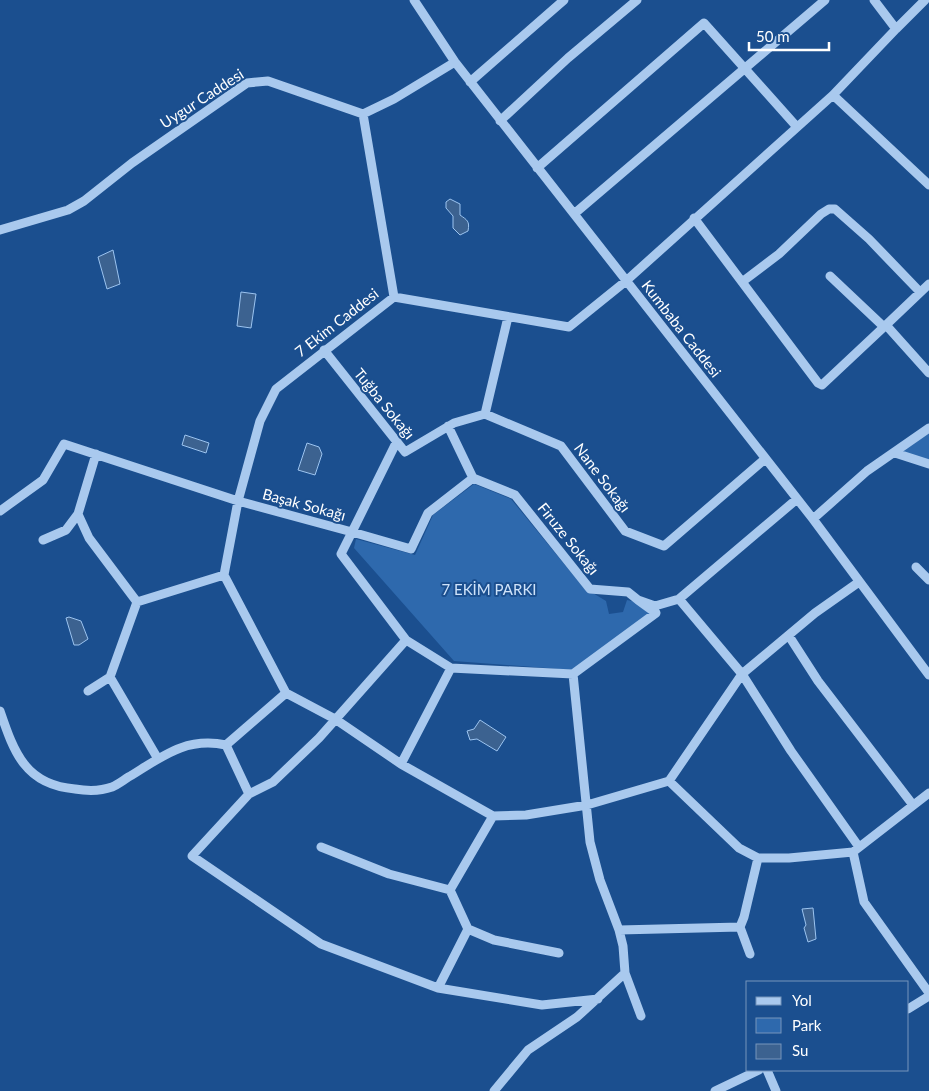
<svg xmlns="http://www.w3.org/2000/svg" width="929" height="1091" font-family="Lato,sans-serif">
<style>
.green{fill:#2e69ad}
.water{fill:#3c6290;stroke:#9cc4f0}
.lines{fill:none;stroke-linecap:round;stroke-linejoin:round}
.minor{stroke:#a9c9ee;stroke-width:9}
.labels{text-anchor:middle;stroke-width:4;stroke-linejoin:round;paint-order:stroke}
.street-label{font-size:15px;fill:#fff;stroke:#1b4f8f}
.park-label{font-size:15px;fill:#cfe3fa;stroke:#1b4f8f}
</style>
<rect width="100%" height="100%" fill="#1b4f8f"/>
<path class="green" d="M929,428V464L895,453Z
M474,484L511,499L583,587L606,601L609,614L623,612L627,600L641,603L650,613L572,670L454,661L354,548L356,539L415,555L433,515Z"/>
<path class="water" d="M450,199L460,204V215C467,220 470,221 468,231L460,235L453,228V216L446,208V202Z
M113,250L120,284L107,289L98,257Z
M241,292L256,294L251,328L237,326Z
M185,435L209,443L206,453L182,445Z
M307,443L319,447L322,454L315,475L298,470Z
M69,617L81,621L88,639L79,645H74L66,618Z
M480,720L506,737L497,751L477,739L470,740L467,731L474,729Z
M813,908L816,939L808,942L804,928L806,925L802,909Z"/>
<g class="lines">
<path class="minor" d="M414,0L455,62L813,519L929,675
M896,29L925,0
M470,82L564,0
M833,95L929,185
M363,114L394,297
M500,121L568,58L637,0
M537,168L704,23L797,127
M574,214L825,0
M694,218L818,383L822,385L886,325L929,373
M0,230L68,210L84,201L132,163L247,83L268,81L363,114L394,99L455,62
M830,276L884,327
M742,282L779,254L821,214L829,209H835L869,239L920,292
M886,325L929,284
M324,350L405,452L454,423L485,414
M485,414L561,446L625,531L664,546L765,459
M485,414L508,317
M448,426L473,478
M895,453L929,464
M0,511L43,480L64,444L238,501L352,532L397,441
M78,514L89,538L137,602
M813,519L867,471L929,428
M43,540L66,530L78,514L96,454
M916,567L929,580
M224,575L238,501L260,421L276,389L394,297L569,327L626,281L833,95L896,29L874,0
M679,599L742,674L791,751L859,847
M638,600L656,613L573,674L451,668L406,640L341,554L352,532L411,549L428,513L473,478L515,495L590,589L628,592L638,600L655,606L679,599L797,499
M137,602L224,575L286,693L335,719L401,764L493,816L526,815L587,805L669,781L742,674L815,613L859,582
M789,636L818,681L913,805
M406,640L319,738L273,782L249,794L192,856L321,944L438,988
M573,674L590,842L600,880L619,930L623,946L625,973
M110,677L158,759
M110,677L137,602
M88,691L110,677
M0,711C14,752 25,785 75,789C87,791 101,791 112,787C119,784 126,778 132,775C164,755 187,737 226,745L286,693
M226,745L249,794
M401,764L451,668
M669,781L739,848L758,858H789L853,852L929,793
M493,816L450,890L468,929L438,988L542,1005L598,999
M321,847L389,874L450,890
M853,852L864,902L929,993
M740,927L750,954
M468,929L494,940L559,953
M619,930L740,927L744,917L758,858
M908,1009L929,996
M767,1070L776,1091
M494,1091L528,1050L577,1017L625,973L641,1016
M715,1091L759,1070"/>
</g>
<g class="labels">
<g class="street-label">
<text transform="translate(202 99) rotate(-33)" y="5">Uygur Caddesi</text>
<text transform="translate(337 323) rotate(-38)" y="5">7 Ekim Caddesi</text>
<text transform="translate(681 329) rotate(52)" y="5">Kumbaba Caddesi</text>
<text transform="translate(384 404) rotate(51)" y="5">Tuğba Sokağı</text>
<text transform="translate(602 478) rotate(53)" y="5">Nane Sokağı</text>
<text transform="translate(304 505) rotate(15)" y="5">Başak Sokağı</text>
<text transform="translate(568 539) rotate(51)" y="5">Firuze Sokağı</text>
</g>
<g class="park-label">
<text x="489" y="595">7 EKİM PARKI</text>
</g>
</g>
<rect x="746" y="981" width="162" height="90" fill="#1b4f8f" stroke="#7695bc"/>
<rect x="756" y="997" width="25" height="8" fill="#a9c9ee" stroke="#7695bc"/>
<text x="792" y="1006" font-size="15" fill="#ffffff">Yol</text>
<rect x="756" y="1018" width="25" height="15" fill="#2e69ad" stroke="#7695bc"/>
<text x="792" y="1031" font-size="15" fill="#ffffff">Park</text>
<rect x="756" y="1044" width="25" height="15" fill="#3c6290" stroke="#7695bc"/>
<text x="792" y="1056" font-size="15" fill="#ffffff">Su</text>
<path d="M749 42v8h80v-8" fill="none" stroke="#ffffff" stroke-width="2.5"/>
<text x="756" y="42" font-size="15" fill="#ffffff" stroke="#1b4f8f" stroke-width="4" paint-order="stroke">50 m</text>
</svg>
